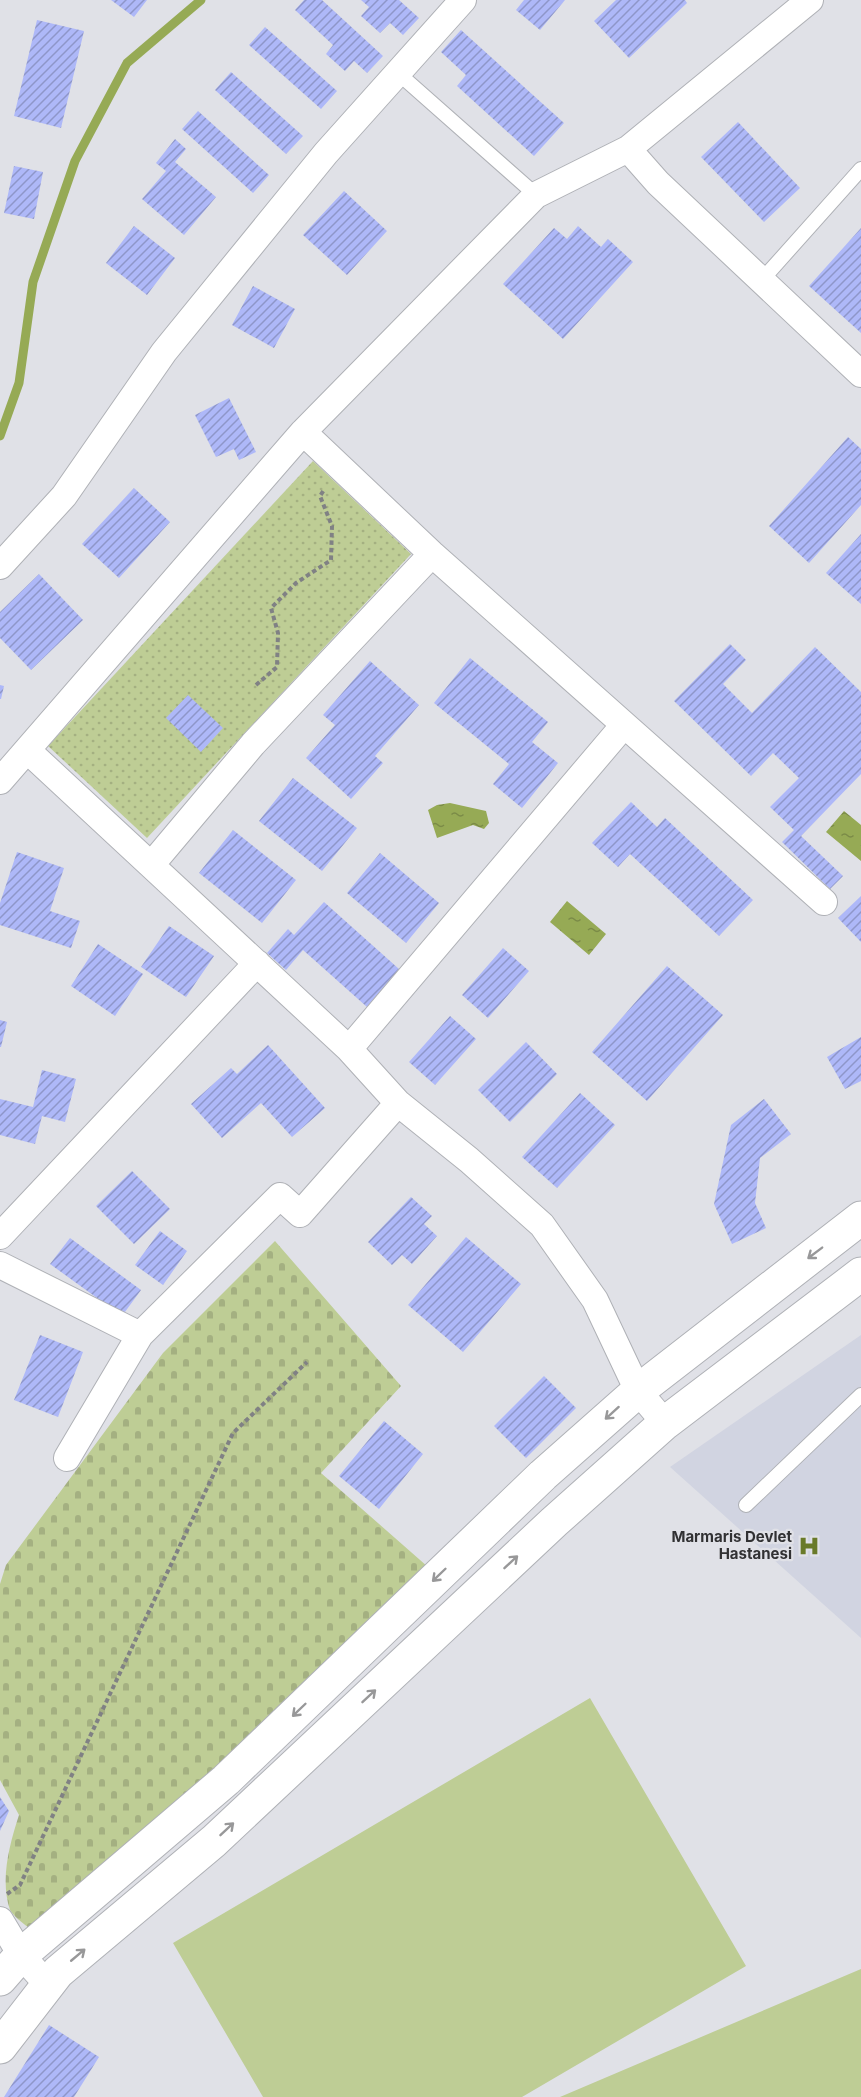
<svg xmlns="http://www.w3.org/2000/svg" width="861" height="2097" font-family="Inter,sans-serif">
<style>
.built{fill:#d1d4e1}
.grass{fill:#becd95}
.cemetery{fill:url(#cemetery-stones)}
.park{fill:url(#park-dots)}
.water{fill:url(#water-ripples)}
.lines{fill:none;stroke-linecap:round;stroke-linejoin:round}
.stream{stroke:#96aa55;stroke-width:9}
.building{fill:url(#building-hatch)}
.service-casing{stroke:#afb1b6;stroke-width:16}
.minor-casing{stroke:#afb1b6;stroke-width:28}
.tertiary-casing{stroke:#afb1b6;stroke-width:35}
.path{stroke:#808184;stroke-width:4;stroke-dasharray:4.5 3;stroke-linecap:butt}
.service{stroke:#fff;stroke-width:14}
.minor{stroke:#fff;stroke-width:26}
.tertiary{stroke:#fff;stroke-width:33}
.oneway{stroke:#989899}
.labels{text-anchor:middle;stroke-width:4.5;stroke-linejoin:round;paint-order:stroke}
.poi-label{font-size:15px;font-weight:bold;fill:#313133;stroke:#e0e1e7;text-anchor:end}
</style>
<defs>
<pattern id="cemetery-stones" width="16" height="16" patternUnits="userSpaceOnUse" patternTransform="scale(1.5)"><rect width="16" height="16" fill="#becd95"/><path d="M2 7V4a2 2 0 0 1 4 0v3zM10 15v-3a2 2 0 0 1 4 0v3z" fill="#a4b081"/></pattern>
<pattern id="park-dots" width="8" height="8" patternUnits="userSpaceOnUse" patternTransform="scale(1.5)"><rect width="8" height="8" fill="#becd95"/><path d="M2 2h.1M6 6h.1" fill="none" stroke="#a4b081" stroke-width="1.8" stroke-linecap="round"/></pattern>
<pattern id="water-ripples" width="26" height="14" patternUnits="userSpaceOnUse" patternTransform="scale(1.5)"><rect width="26" height="14" fill="#96aa55"/><path d="M2 4q2-2 4 0t4 0M15 11q2-2 4 0t4 0" fill="none" stroke="#7b8b47"/></pattern>
<pattern id="building-hatch" width="6" height="6" patternUnits="userSpaceOnUse" patternTransform="scale(1.5)"><rect width="6" height="6" fill="#aeb8f8"/><path d="M-1 1l2-2M0 6l6-6M5 7l2-2" fill="none" stroke="#8e96c9"/></pattern>
</defs>
<rect width="100%" height="100%" fill="#e0e1e7"/>
<path class="built" d="M861,1335V1638L670,1467Z"/>
<path class="grass" d="M590,1698L746,1966L522,2097H263L173,1943Z
M861,1969V2097H560Z"/>
<path class="cemetery" d="M275,1241L401,1386L321,1473L436,1574L35,1933C27,1926 16,1919 10,1910C0,1880 9,1846 19,1815L0,1780V1584L6,1565L163,1353Z"/>
<path class="park" d="M313,461L411,554L147,838L48,746Z"/>
<path class="water" d="M450,803L486,811L489,823L484,829L473,825L437,838L428,810L437,805Z
M844,811L861,825V861L826,832Z
M567,901L606,934L589,955L550,922Z"/>
<g class="lines">
<path class="stream" d="M0,436L19,383L33,282L75,161L127,63L201,0"/>
</g>
<path class="building" d="M111,0H147L134,17Z
M304,0H322L383,56L367,73L354,61L345,71L326,54L333,45L295,10Z
M361,0H399L419,18L403,35L390,23L380,33L361,16L369,7Z
M524,0H565L540,30L516,10Z
M616,0H685L687,3L629,58L594,21Z
M37,20L84,31L61,128L14,116Z
M265,27L337,91L321,109L249,45Z
M461,30L564,123L534,156L457,86L466,75L441,52Z
M231,72L303,136L286,154L215,90Z
M198,111L269,175L253,193L182,129Z
M738,122L800,188L764,222L701,157Z
M175,139L186,149L175,162L216,197L184,235L142,199L166,171L156,163Z
M14,166L43,172L34,219L4,213Z
M344,191L387,231L347,275L303,235Z
M134,226L175,258L147,295L106,263Z
M578,226L601,247L608,239L633,262L563,339L503,284L554,228L567,239Z
M861,228V333L809,286Z
M253,286L295,309L274,348L232,325Z
M229,398L256,452L239,460L234,449L216,457L195,415Z
M848,437L861,449V505L809,563L769,526Z
M134,488L170,522L119,578L82,544Z
M861,534V604L826,573Z
M39,574L83,620L31,670L0,638V612Z
M730,644L746,660L723,684L752,713L815,647L861,692V774L801,836L843,876L830,889L782,842L794,830L770,807L799,778L773,753L751,776L674,701Z
M470,658L548,722L532,742L558,763L522,808L493,784L509,764L434,703Z
M370,661L419,705L375,756L383,763L351,799L306,758L335,725L323,715Z
M0,685L4,686L1,699H0Z
M188,695L223,728L201,752L166,718Z
M293,778L357,828L322,871L259,821Z
M631,802L657,827L665,818L753,900L719,936L630,854L618,867L592,843Z
M233,830L296,880L262,923L199,873Z
M17,852L64,868L50,911L80,921L71,948L0,925V903Z
M380,853L439,903L406,943L347,893Z
M861,896V942L838,918Z
M324,902L399,969L367,1007L303,950L286,970L267,953L288,929L294,935Z
M169,926L214,956L186,997L141,967Z
M98,944L143,974L115,1016L71,986Z
M503,948L529,971L488,1018L462,995Z
M667,966L723,1015L647,1101L592,1052Z
M450,1016L476,1039L435,1085L409,1062Z
M0,1020L7,1022L1,1047H0Z
M861,1037V1081L845,1089L827,1057Z
M526,1042L557,1074L510,1122L478,1090Z
M268,1045L325,1108L292,1137L261,1103L222,1138L191,1104L231,1068L237,1074Z
M42,1070L76,1079L65,1122L42,1116L35,1144L0,1135V1099L33,1107Z
M580,1093L615,1125L557,1188L522,1157Z
M764,1099L791,1134L760,1158L755,1203L766,1228L732,1244L714,1204L731,1125Z
M132,1171L170,1209L134,1244L96,1206Z
M411,1197L432,1216L424,1224L437,1236L412,1264L402,1255L392,1265L368,1242Z
M160,1231L187,1251L163,1285L135,1265Z
M466,1237L521,1284L463,1352L408,1305Z
M70,1238L141,1290L122,1316L50,1264Z
M40,1335L83,1352L58,1417L14,1400Z
M544,1376L576,1408L526,1458L494,1426Z
M384,1421L423,1454L379,1509L339,1476Z
M0,1797L9,1811L0,1831Z
M49,2025L99,2057L74,2097H4Z"/>
<g class="lines">
<defs>
<path id="service" d="M398,73L536,195
M761,281L861,169
M746,1505L861,1395"/>
<path id="minor" d="M628,149L810,0
M303,432L432,554L824,902
M0,566L64,496L164,352L326,153L463,0
M27,750L349,1049L398,1103L469,1160L542,1225L595,1300L638,1391L665,1423
M0,781L303,432L536,195L628,149L658,183L861,374
M152,864L253,744L432,554
M349,1049L624,725
M0,1236L257,963
M0,1265L140,1335
M67,1458L140,1335L280,1196L300,1214L398,1103
M0,1920L21,1955L48,1985"/>
<path id="tertiary" d="M0,1979L21,1955L226,1780L543,1475L638,1391L861,1218
M0,2047L58,1972L214,1841L554,1522L665,1423L861,1274"/>
</defs>
<use href="#service" class="service-casing"/>
<use href="#minor" class="minor-casing"/>
<use href="#tertiary" class="tertiary-casing"/>
<path class="path" d="M256,685L277,667L278,633L271,608L296,583L331,560L332,526L320,496L324,490
M7,1894L20,1885L233,1433L307,1362"/>
<use href="#service" class="service"/>
<use href="#minor" class="minor"/>
<use href="#tertiary" class="tertiary"/>
</g>
<defs><path id="oneway-shaft" d="M-6 0H5M1.5-3L5.5 0L1.5 3" fill="none" stroke-width="1.6" stroke-linecap="round" stroke-linejoin="round" transform="scale(1.5)"/></defs>
<g class="oneway">
<use href="#oneway-shaft" transform="translate(815 1253) rotate(143)"/>
<use href="#oneway-shaft" transform="translate(612 1413) rotate(138)"/>
<use href="#oneway-shaft" transform="translate(511 1562) rotate(-43)"/>
<use href="#oneway-shaft" transform="translate(439 1575) rotate(136)"/>
<use href="#oneway-shaft" transform="translate(369 1696) rotate(-43)"/>
<use href="#oneway-shaft" transform="translate(299 1710) rotate(136)"/>
<use href="#oneway-shaft" transform="translate(227 1829) rotate(-43)"/>
<use href="#oneway-shaft" transform="translate(78 1955) rotate(-40)"/>
</g>
<defs>
<symbol id="hospital-bare" viewBox="-9 -9 18 18"><path d="M-5-5h3v3.5h4V-5h3V5h-3V1.5h-4V5h-3Z" fill="#697a29" stroke="#e0e1e7" stroke-width="2.5" paint-order="stroke"/></symbol>
</defs>
<g fill-rule="evenodd">
<use href="#hospital-bare" x="794" y="1531" width="30" height="30"/>
</g>
<g class="labels">
<g class="poi-label">
<text x="792" y="1542">Marmaris Devlet<tspan x="792" dy="17">Hastanesi</tspan></text>
</g>
</g>
</svg>
